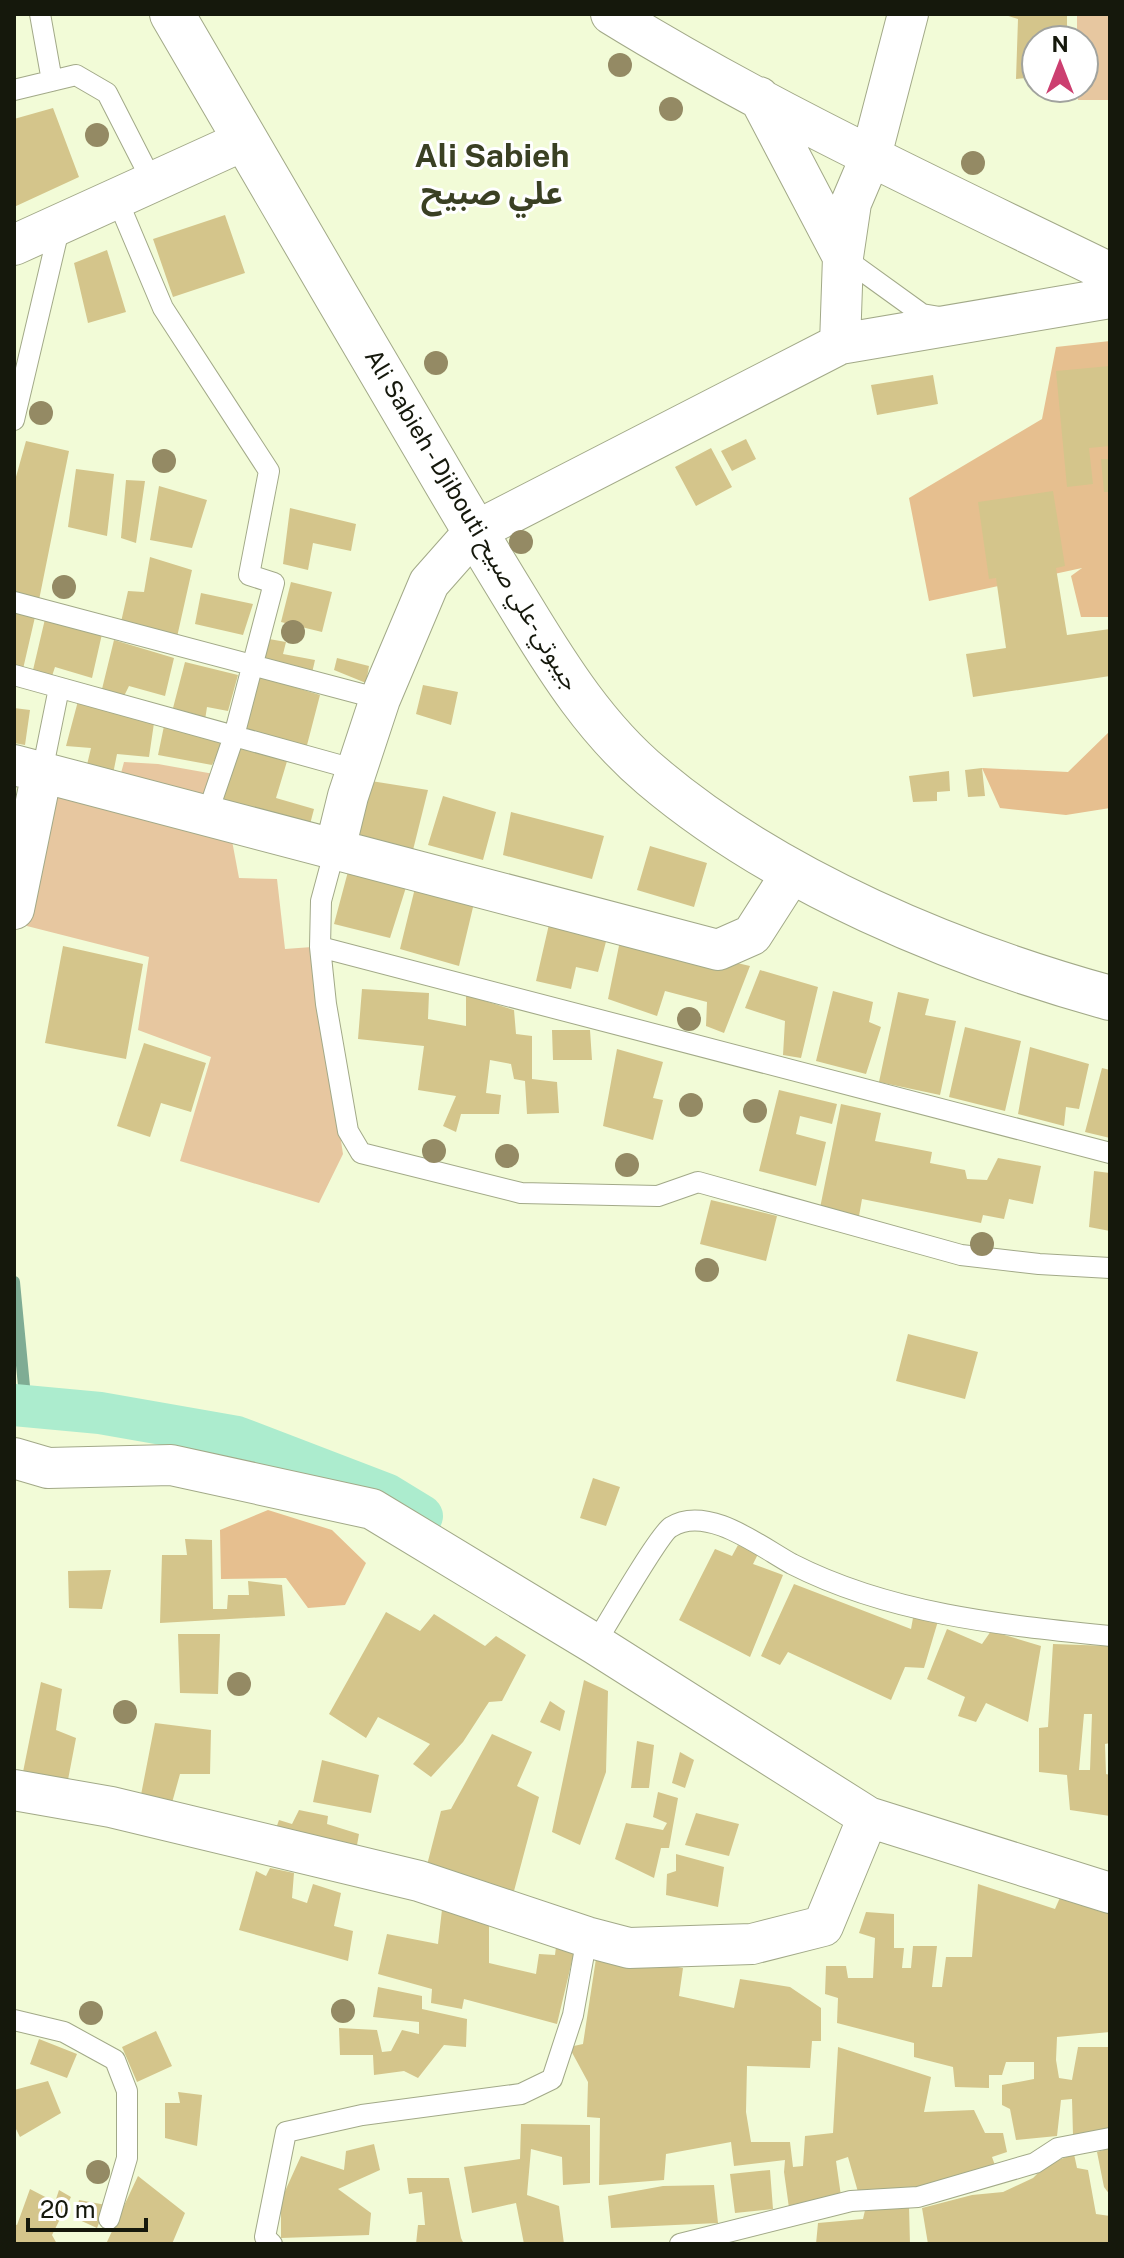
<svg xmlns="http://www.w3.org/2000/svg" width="1124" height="2258" font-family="'Public Sans','Noto Sans Arabic',sans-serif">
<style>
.green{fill:#e7c7a0}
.forest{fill:#e6bf8f}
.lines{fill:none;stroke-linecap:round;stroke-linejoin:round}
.stream{stroke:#7fac94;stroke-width:12}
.canal{stroke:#acecce;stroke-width:42}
.building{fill:#d4c58b;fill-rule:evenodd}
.lane-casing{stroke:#a2a988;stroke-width:22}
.street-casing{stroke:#a2a988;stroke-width:42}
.secondary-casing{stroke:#a2a988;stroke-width:46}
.lane{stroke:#fff;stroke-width:20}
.street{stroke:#fff;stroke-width:40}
.secondary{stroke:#fff;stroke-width:44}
.tree{fill:#948a64}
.labels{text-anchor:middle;stroke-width:6;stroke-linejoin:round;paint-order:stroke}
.street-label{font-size:24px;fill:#15180c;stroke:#fff}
.district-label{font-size:32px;font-weight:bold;fill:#3a4023;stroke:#fff}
</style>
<rect width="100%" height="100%" fill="#f2fbd7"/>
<path class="green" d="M1077,14H1110V100H1078V88H1084V40H1077Z
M124,762L158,764L214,774L230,830L239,878L277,879L285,949L312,947L343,1154L319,1203L180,1161L211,1057L138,1030L149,957L19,924L49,783L114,799Z"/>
<path class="forest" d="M1110,341V617H1081L1071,576L1082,568L929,601L909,498L1042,419L1056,347Z
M1110,731V808L1066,815L1000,808L982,768L1068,772Z
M268,1510L332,1530L366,1563L345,1605L308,1608L286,1578L221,1579L220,1530Z"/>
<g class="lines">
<path class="stream" d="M14,1282L26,1407"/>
<path class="canal" d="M14,1405L100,1413L237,1437L386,1494L422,1516"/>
</g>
<path class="building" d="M1002,14H1067V40H1036V77L1016,79L1018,19Z
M53,108L79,177L14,207V119Z
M225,215L245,273L173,297L153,239Z
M107,250L126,312L88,323L74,263Z
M1110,366V446L1089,448L1093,484L1067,487L1056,371Z
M933,375L938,404L877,415L871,385Z
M746,439L756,459L732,471L721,451Z
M26,441L69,451L39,600L14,594V484Z
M711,448L732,487L696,506L675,467Z
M1101,459H1110V492H1104Z
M76,469L114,474L107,536L68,527Z
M126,480L145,481L136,543L121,538Z
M159,486L207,500L192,548L150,540Z
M1053,491L1065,566L1056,568L1067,635L1110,629V676L973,697L966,654L1006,648L996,578L989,579L978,502Z
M290,508L356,524L351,551L313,543L308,570L283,564Z
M150,557L192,570L177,637L121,622L128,591L144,592Z
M291,582L332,592L322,632L281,622Z
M201,593L253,604L243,635L195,624Z
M14,611L35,617L23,669L14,667Z
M45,619L102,634L92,678L55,667L52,676L33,670Z
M269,639L286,642L283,654L315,660L312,673L264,663Z
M114,640L174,658L165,696L129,686L124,696L102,689Z
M337,658L369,666L366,683L334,670Z
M185,662L238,675L228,711L207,707L205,720L173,708Z
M258,676L320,695L306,749L244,729Z
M423,685L458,692L451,725L416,714Z
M78,701L154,723L149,757L117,754L113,774L86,769L91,748L66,746Z
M14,708L30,710L25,745L14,743Z
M164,726L223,742L212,765L158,755Z
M238,745L288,758L276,798L314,809L308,832L221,808Z
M982,768L985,796L968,797L965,770Z
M949,771L950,791L937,792V801L913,802L909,776Z
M371,781L428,790L413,850L356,838Z
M443,796L496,812L483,860L428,845Z
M511,812L604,836L592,879L503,855Z
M650,846L707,863L694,907L637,890Z
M350,864L408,881L390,938L334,924Z
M415,888L474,903L459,966L400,949Z
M550,920L608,934L598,972L576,967L571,989L536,981Z
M621,936L750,966L724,1033L706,1026L707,1002L665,991L657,1016L608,999Z
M63,946L143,964L126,1059L45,1043Z
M760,970L818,987L801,1058L783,1055L785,1021L745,1008Z
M362,989L429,993L428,1019L466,1026V995L514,1010L516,1034L532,1036V1079L557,1082L559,1113L527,1114L525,1081L514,1079L511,1064L490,1060L486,1093L501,1095L499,1114H461L456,1132L443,1126L456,1096L418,1090L424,1046L358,1039Z
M833,991L873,1002L869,1022L881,1027L866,1074L816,1061Z
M898,992L929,999L925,1015L956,1021L940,1095L879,1082Z
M965,1027L1021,1041L1005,1111L949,1097Z
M552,1030H590L592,1060H553Z
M144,1043L206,1063L191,1112L161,1103L150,1137L117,1126Z
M1030,1047L1089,1064L1079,1109L1066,1107L1064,1126L1018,1114Z
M617,1049L663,1062L653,1098L663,1100L653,1140L603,1126Z
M1102,1068L1110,1070V1138L1085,1132Z
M779,1090L837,1104L832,1124L800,1116L796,1134L826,1142L816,1186L759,1171Z
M841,1104L881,1113L875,1141L932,1152L930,1163L965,1170L967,1179L987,1180L998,1158L1041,1166L1033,1204L1009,1199L1004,1219L983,1215L981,1223L862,1199L859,1216L820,1208Z
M1094,1171L1110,1173V1231L1089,1227Z
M711,1200L777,1216L766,1261L700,1244Z
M908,1334L978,1352L965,1399L896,1381Z
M593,1478L620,1487L606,1526L580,1518Z
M185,1539L212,1540L213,1609H227L228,1595H249L248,1581L282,1585L285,1616L160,1623L162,1555H187Z
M738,1545L758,1554L753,1564L783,1575L750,1657L679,1620L715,1549L732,1556Z
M111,1570L102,1609L69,1608L68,1571Z
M794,1584L911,1629L913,1618L938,1621L924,1668L905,1667L891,1700L788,1652L780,1665L761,1656Z
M386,1612L420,1631L434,1614L485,1646L496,1636L526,1655L502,1701L489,1702L463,1742L431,1777L413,1764L430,1744L378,1717L366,1738L329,1714Z
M947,1629L982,1644L991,1631L1041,1646L1028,1722L986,1703L976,1722L958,1716L965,1697L927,1679Z
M178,1634H220L218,1694L180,1693Z
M1053,1644L1110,1646V1743L1105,1744L1106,1774L1110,1775V1816L1070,1810L1067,1775L1039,1772V1728L1048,1727ZM1084,1714H1092L1090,1770H1079Z
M584,1680L608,1691L606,1772L580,1845L552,1832Z
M41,1682L62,1689L56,1730L76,1738L67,1785L23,1772Z
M550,1701L565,1711L560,1731L540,1722Z
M155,1723L211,1730L210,1774H180L170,1810L140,1800Z
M492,1734L532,1752L517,1786L539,1797L514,1891L427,1865L441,1811L451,1809Z
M637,1741L654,1745L649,1788H631Z
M680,1752L694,1760L685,1788L672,1783Z
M322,1760L379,1775L371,1813L313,1802Z
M658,1792L678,1798L669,1848H661L654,1878L615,1859L626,1823L663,1830L667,1823L653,1817Z
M299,1810L328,1816L327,1824L359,1834L355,1856L274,1834L279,1820L292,1824Z
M696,1813L739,1824L729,1856L685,1845Z
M676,1854L724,1867L718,1907L666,1895L667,1874L676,1871Z
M270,1868L294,1873L292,1898L307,1903L313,1884L341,1893L334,1926L353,1931L348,1961L239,1930L256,1871L266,1876Z
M978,1884L1055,1909L1062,1893L1110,1909V2032L1057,2037L1056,2060L1059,2078L1072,2080L1078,2047H1110V2128L1073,2135L1072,2099L1061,2100L1057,2136L1016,2140L1010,2109L1002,2105V2085L1034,2079V2062H1006L1002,2075H989V2088L955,2087L953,2067L914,2057V2043L837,2023L838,1998L825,1994L826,1966H846L848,1978H873L875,1938L859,1933L866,1912L894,1914V1948H904L902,1968H911L913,1946H937L932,1987H942L946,1957H972Z
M443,1901L489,1914V1963L536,1974L539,1954L555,1955L557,1939L576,1944L557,2024L464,1999L462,2009L431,2003L432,1989L378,1974L387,1934L438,1944Z
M597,1952L683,1968L679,1996L734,2008L740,1979L790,1987L821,2008V2041H812L810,2068L747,2066L746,2112L751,2142H790L793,2167L803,2166L805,2136L833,2133L838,2047L931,2077L924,2112L974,2110L985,2133H1003L1007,2152L992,2157L996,2168L918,2189L860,2199L848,2157L836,2161L841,2196L789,2208L784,2172L785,2160L734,2166L731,2142L666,2154L664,2180L599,2185L600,2118L587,2117L588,2082L569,2047L583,2044Z
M378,1987L422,1996V2009L467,2019L466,2047L444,2045L418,2078L404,2071L374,2075L373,2055H340L339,2028L377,2030L382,2052L391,2051L402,2030L419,2034V2022L373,2017Z
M156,2031L172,2066L137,2082L122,2047Z
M39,2039L77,2054L67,2078L30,2064Z
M48,2081L61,2113L20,2137L14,2125V2090Z
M178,2092L202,2095L197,2146L165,2138V2103H180Z
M521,2124L590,2125V2183L563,2185L562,2157L531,2149L527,2195L559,2206L564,2244H524L516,2203L472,2213L464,2167L520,2159Z
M374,2144L380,2170L338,2189L371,2213L369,2235L281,2238V2200L301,2156L344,2170L346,2151Z
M1110,2148V2195L1104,2187L1097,2152Z
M1074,2154L1077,2168L1088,2170L1096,2214L1110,2216V2244H928L922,2208L972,2195L1003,2192L1033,2178L1046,2165Z
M770,2170L773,2209L735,2213L730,2174Z
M138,2176L185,2213L172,2244H106Z
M407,2178H449L461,2238L464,2244H416L418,2225H425L422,2192L409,2194Z
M714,2185L718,2223L611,2228L608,2196L663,2186Z
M30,2189L55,2202L59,2190L71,2197L52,2235L57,2244H14V2224L17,2225Z
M79,2200L106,2205L97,2228L75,2218Z
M866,2206H909L910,2244H816L818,2223L863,2219Z"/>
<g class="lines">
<defs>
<path id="lane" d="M40,14L52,81
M14,90L76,75L107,93L153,183
M117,199L163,308L269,471L249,575L274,583L234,736L207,815
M843,257L922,314L940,317
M14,420L60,225
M14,602L380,699
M14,675L357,770
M42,772L59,688
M335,849L321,901L320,947L326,1004L348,1131L361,1153L521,1193L658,1196L698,1182L961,1255L1039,1264L1110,1268
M320,947L1110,1153
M595,1644C606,1626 660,1533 671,1527C707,1504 761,1547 792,1564C890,1614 1002,1625 1110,1636
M14,2020L64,2032L115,2060L127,2091V2158L109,2219
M272,2244L265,2237L286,2132L362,2115L521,2094L552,2079L573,2015L587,1937
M680,2244L851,2201L918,2197L1035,2163L1058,2148L1110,2138"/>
<path id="street" d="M611,14C770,112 942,191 1110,273
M759,97L843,257
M14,245L245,140
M840,344L843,257L851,203L871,156L908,14
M14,765L718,950L752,935L793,871
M335,849L348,796L380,699L429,583L474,532L840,344L1110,298
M14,909L42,772
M14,1458L48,1468L171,1465L372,1509L595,1644L868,1817L1110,1893
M14,1790L111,1807L419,1881L587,1937L629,1948L752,1944L823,1926L868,1817"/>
<path id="secondary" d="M172,14C259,164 346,313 434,462C463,512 492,560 522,609C559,670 597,730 652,776C777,882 954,955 1110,998"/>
</defs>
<use href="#lane" class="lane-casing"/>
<use href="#street" class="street-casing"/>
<use href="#secondary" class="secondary-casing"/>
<use href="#lane" class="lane"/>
<use href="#street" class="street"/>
<use href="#secondary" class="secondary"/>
</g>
<g class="tree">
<circle cx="620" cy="65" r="12"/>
<circle cx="671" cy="109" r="12"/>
<circle cx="97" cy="135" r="12"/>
<circle cx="973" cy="163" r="12"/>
<circle cx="436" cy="363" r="12"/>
<circle cx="41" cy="413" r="12"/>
<circle cx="164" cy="461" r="12"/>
<circle cx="521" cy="542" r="12"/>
<circle cx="64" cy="587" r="12"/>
<circle cx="293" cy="632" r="12"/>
<circle cx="689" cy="1019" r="12"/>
<circle cx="691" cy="1105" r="12"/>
<circle cx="755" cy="1111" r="12"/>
<circle cx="434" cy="1151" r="12"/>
<circle cx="507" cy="1156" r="12"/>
<circle cx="627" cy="1165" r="12"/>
<circle cx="982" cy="1244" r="12"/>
<circle cx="707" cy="1270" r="12"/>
<circle cx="239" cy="1684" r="12"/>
<circle cx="125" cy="1712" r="12"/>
<circle cx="343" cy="2011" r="12"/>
<circle cx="91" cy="2013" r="12"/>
<circle cx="98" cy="2172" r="12"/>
</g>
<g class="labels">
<g class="street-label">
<text transform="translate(472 520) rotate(59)" y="8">Ali Sabieh - Djibouti جيبوتي-علي صبيح</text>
</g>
<g class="district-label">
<text x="492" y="167">Ali Sabieh<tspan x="492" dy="37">علي صبيح</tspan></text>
</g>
</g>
<rect width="1124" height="2258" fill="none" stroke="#15180c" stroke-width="32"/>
<g transform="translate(1060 64)"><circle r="38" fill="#ffffff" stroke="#a1a39e" stroke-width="2"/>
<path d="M0-6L14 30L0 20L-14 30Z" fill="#cc3f70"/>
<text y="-12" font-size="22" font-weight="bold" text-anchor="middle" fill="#15180c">N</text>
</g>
<path d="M28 2218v12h118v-12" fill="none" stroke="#15180c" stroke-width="4"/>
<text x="40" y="2218" font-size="24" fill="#15180c" stroke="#ffffff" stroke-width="6" paint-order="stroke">20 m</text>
</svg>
